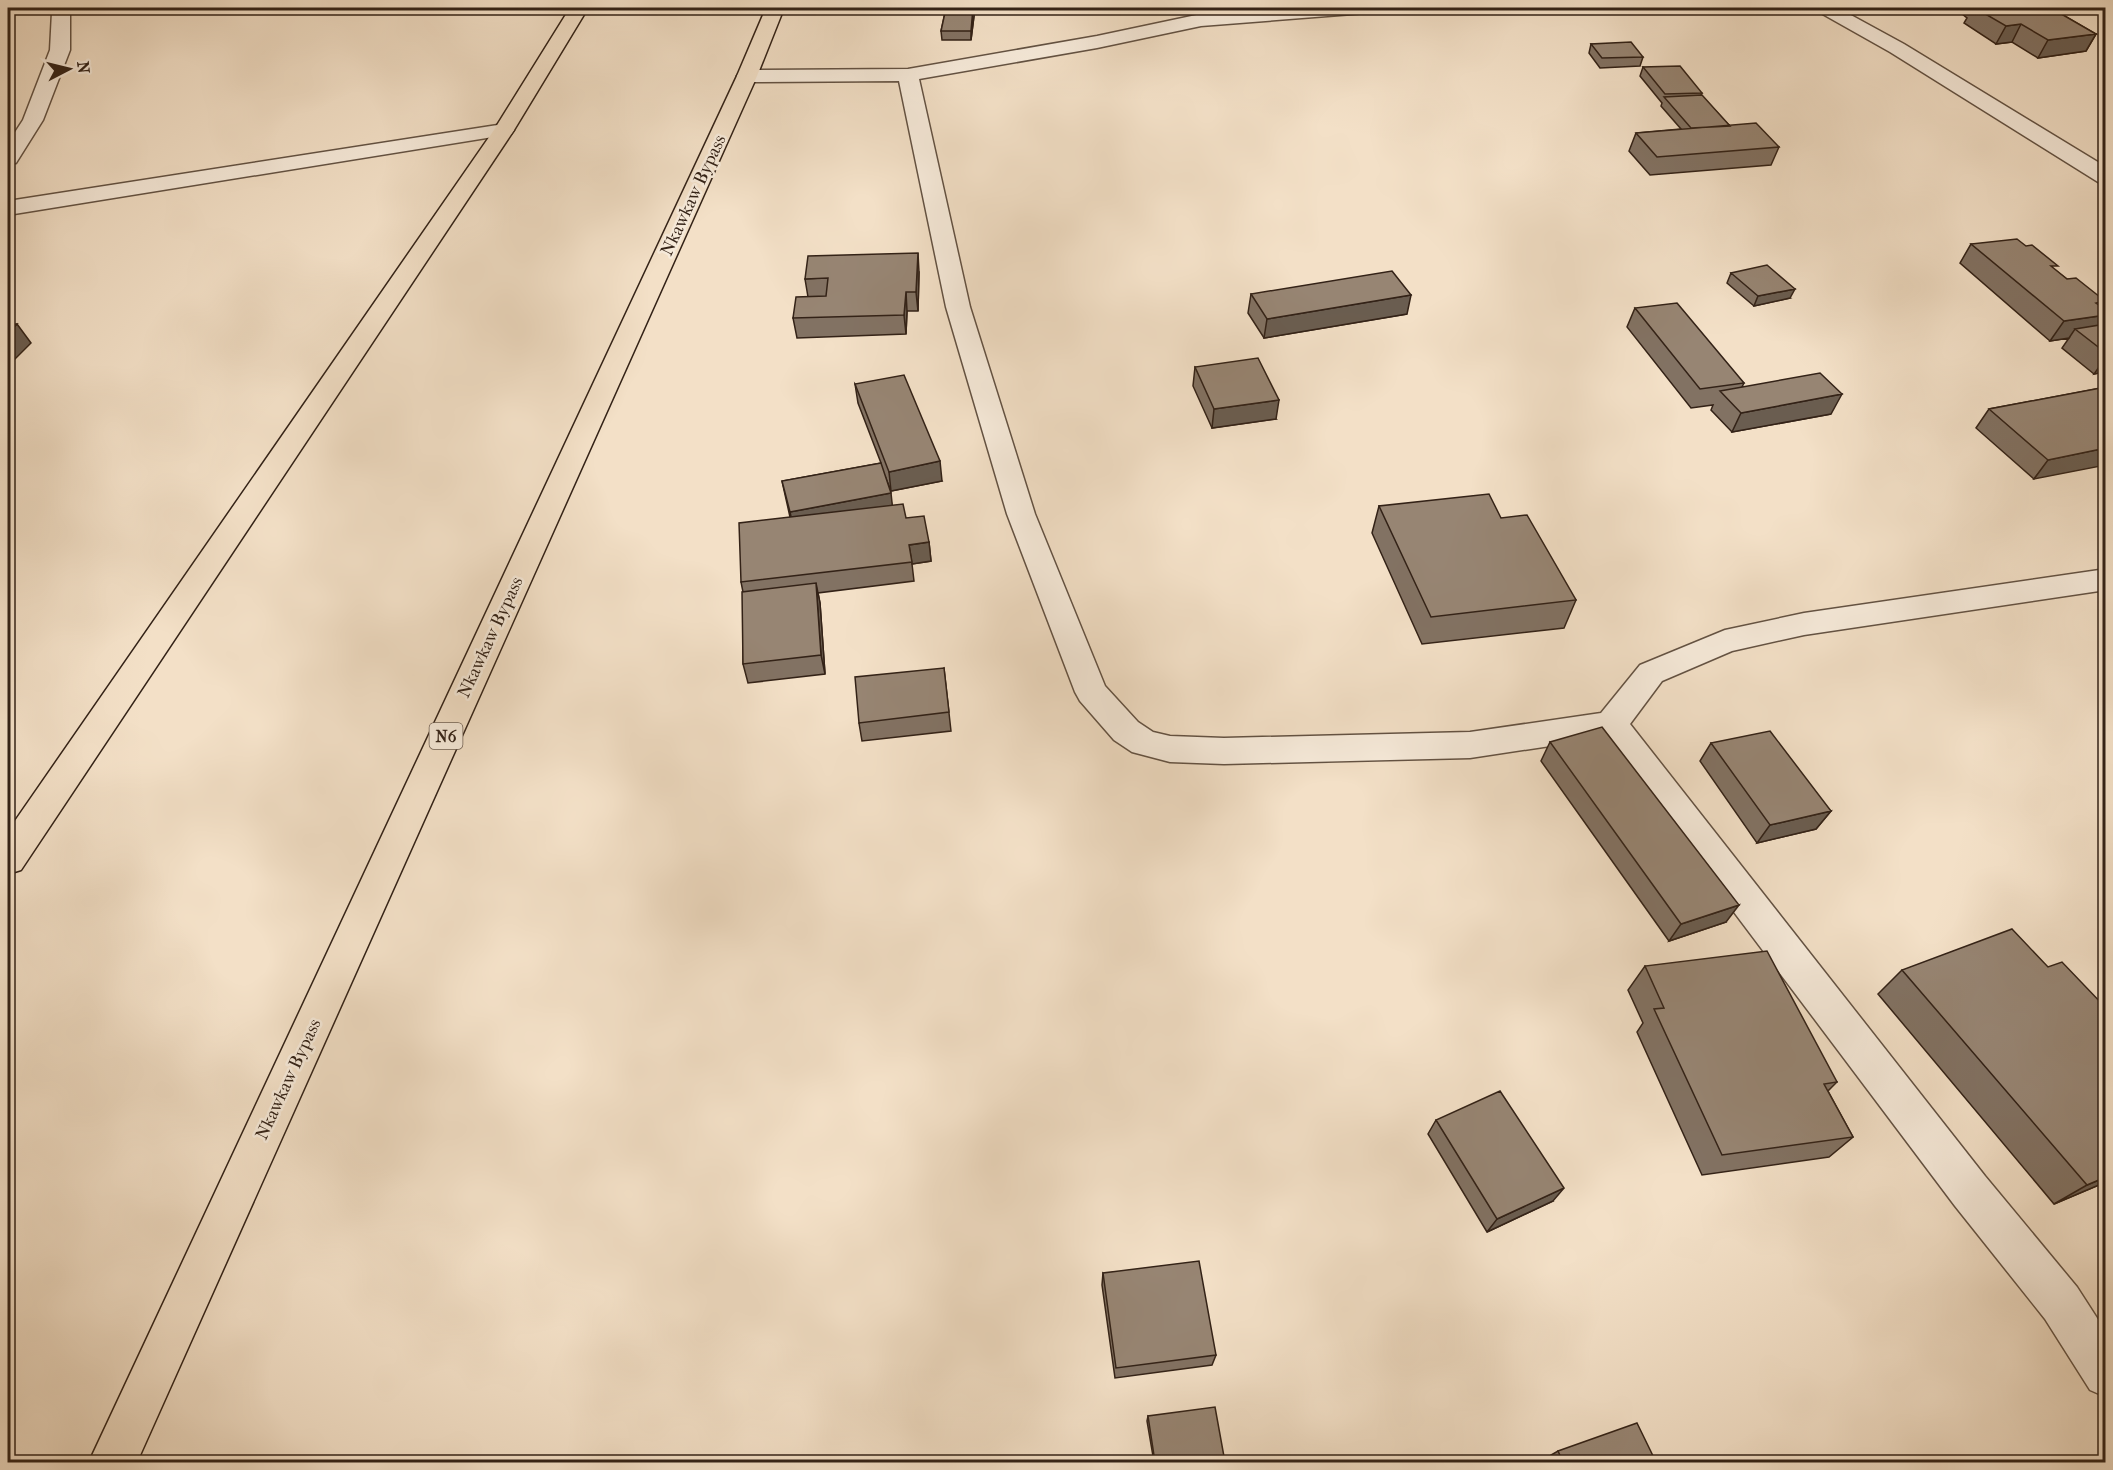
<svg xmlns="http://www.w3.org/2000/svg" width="2113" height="1470" font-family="'IM FELL French Canon',serif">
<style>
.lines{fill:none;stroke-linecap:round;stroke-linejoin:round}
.minor-casing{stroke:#635243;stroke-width:3}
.highway-casing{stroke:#332217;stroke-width:3}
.minor{fill:#f7ebdb;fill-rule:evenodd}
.highway{fill:#f3e0c7;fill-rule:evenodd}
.wall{fill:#827263;stroke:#332217;stroke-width:1.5}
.shaded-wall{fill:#6a5d50;stroke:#332217;stroke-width:1.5}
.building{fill:#978573;stroke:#332217;stroke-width:1.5}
.labels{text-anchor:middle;stroke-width:5;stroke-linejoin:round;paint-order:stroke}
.shield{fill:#f7ebdb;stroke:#6e5e52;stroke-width:1.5}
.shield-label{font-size:16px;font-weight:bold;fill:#332217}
.street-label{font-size:18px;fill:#332217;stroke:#f7ebdb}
</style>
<rect width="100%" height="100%" fill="#f3e0c7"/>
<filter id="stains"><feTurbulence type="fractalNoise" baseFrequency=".00333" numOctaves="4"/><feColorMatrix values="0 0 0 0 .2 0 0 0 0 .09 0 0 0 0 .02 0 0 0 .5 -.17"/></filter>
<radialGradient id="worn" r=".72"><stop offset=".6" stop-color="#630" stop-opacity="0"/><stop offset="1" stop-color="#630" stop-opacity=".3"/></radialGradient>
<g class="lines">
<defs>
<path id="minor" d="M49,8H68L70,10V50L43,120L16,163L8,164V143L23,120L50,50L52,12Z
M1298,8H1375L1372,12L1366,13L1201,26L1097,48L919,79L970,307L1035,514L1105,686L1138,722L1153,732L1170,736L1224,738L1470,732L1601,713L1640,665L1725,630L1804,613L2106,569V590L1804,635L1732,651L1662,681L1630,724L1985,1176L2077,1287L2106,1332V1397L2090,1390L2045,1319L1955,1206L1603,738L1470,758L1224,764L1170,762L1132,752L1114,740L1080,701L1075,692L1007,514L946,307L899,81L747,82L740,80L737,76L740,72L747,70L908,69L1097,36L1201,14Z
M1816,8H1838L1904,44L2106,167V183L2098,182L1890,52L1819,12Z
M504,124L511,126L514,130L511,134L8,215V201Z"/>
<path id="highway" d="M570,8H588L514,130L21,870L8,874V831L494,130Z
M766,8H784L757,76L137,1462H89L737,76Z"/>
</defs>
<use href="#minor" class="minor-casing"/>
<use href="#highway" class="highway-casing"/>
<use href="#minor" class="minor"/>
<use href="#highway" class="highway"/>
</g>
<path class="wall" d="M946,8H975L971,40H942L941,31Z
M1898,8H1934L1933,9L1901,11Z
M1964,8H2051L2096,34L2086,51L2038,58L2012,42L1996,44L1964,23L1967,18L1961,13Z
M1591,44L1643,57L1640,66L1600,68L1589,53Z
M1643,67L1702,93L1701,95L1730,126L1779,147L1771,165L1650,175L1629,151L1636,133L1681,129L1661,106L1662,103L1640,76Z
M2106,115V126L2101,123Z
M1971,244L2055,270L2067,279L2105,301L2101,307L2106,310V322L2104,324H2106V380L2101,376L2103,372L2094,374L2062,348L2069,338L2050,341L1960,263Z
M919,272L918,311H907L906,334L797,338L793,318L808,297L805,279Z
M1731,273L1790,298L1754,306L1727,283Z
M1251,294L1407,314L1264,338L1248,313Z
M1635,308L1744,383L1742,387L1831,414L1732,432L1711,410L1713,405L1691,408L1627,327Z
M1195,367L1276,419L1212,428L1193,386Z
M855,384L942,481L891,491L885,476L892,505L929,542L931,561L912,564L914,581L818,593L820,603L825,674L748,683L743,664V592L741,582L790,517L782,481L881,463L858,403Z
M2106,387L2034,479L1976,428L1989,409Z
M1379,506L1501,518L1576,600L1564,628L1422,644L1372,533Z
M944,668L951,731L862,741L859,723Z
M1550,742L1726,922L1669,941L1541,761Z
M1711,743L1831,811L1816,829L1757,843L1700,761Z
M1645,966L1837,1082L1828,1091L1853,1137L1829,1157L1702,1175L1637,1032L1643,1023L1628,990Z
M2048,967L2106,1008V1182L2054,1204L1878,994L1902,970Z
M1436,1120L1553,1201L1487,1232L1428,1134Z
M1103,1273L1216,1355L1212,1365L1115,1378L1102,1285Z
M1148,1416L1225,1462H1154L1147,1421Z
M1558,1451L1656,1462H1555L1551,1455Z"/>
<path class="shaded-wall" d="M973,8H975L971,40V31Z
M2021,24L2012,42L1996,44L2006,26Z
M2096,34L2086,51L2038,58L2048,40Z
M918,253L919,272L918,311L916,292Z
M1795,289L1790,298L1754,306L1758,296Z
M906,292L907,311L906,334L904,315Z
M1411,295L1407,314L1264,338L1267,319Z
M2106,315V322L2097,334L2075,329L2069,338L2050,341L2064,321Z
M17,324L31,343L8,366V333Z
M2106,357V369L2103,372L2094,374Z
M1842,394L1831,414L1732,432L1741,413Z
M1279,400L1276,419L1212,428L1214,409Z
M2106,448V465L2034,479L2048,460Z
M940,461L942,481L891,491L889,472Z
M891,493L893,512L794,531L790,512Z
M929,542L931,561L912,564L909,545Z
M816,583L820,603L825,674L821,655Z
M1831,811L1816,829L1757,843L1770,825Z
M1739,905L1726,922L1669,941L1681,924Z
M2106,1177V1182L2054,1204L2087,1185Z
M1564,1188L1553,1201L1487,1232L1497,1219Z"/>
<path class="building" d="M946,8H973L971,31H941Z
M1975,8H2051L2096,34L2048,40L2021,24L2006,26Z
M1631,42L1643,57L1602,58L1591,44Z
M1680,66L1702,93L1665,94L1643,67Z
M1702,95L1730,126L1691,128L1664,97Z
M1756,123L1779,147L1657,157L1636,133Z
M2017,239L2026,246L2032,245L2058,266H2051L2067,279L2076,278L2105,301L2096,303L2106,310V315L2064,321L1971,244Z
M918,253L916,292H906L904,315L793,318L796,297L826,296L828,278L805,279L808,256Z
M1767,265L1795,289L1758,296L1731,273Z
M1392,271L1411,295L1267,319L1251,294Z
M1677,303L1744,383L1700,389L1635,308Z
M8,324H17L8,333Z
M2106,324V353L2075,329Z
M1258,358L1279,400L1214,409L1195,367Z
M1820,373L1842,394L1741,413L1720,391Z
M904,375L940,461L889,472L855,384Z
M2106,387V448L2048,460L1989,409Z
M881,463L891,493L790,512L782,481Z
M1489,494L1501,518L1527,515L1576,600L1431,617L1379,506Z
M903,504L906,518L924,516L929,542L909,545L912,562L741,582L739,523Z
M816,583L821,655L743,664L742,592Z
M944,668L949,712L859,723L855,677Z
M1602,727L1739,905L1681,924L1550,742Z
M1770,731L1831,811L1770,825L1711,743Z
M2012,929L2048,967L2062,962L2106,1008V1177L2087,1185L1902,970Z
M1767,951L1837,1082L1824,1084L1853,1137L1722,1155L1654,1009L1664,1008L1645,966Z
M1500,1091L1564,1188L1497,1219L1436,1120Z
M1199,1261L1216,1355L1116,1368L1103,1273Z
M1215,1407L1225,1462H1155L1148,1416Z
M1637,1423L1656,1462H1563L1558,1451Z"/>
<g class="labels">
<rect class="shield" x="429.5" y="723" width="33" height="26" rx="4.5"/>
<g class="shield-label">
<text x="446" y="742">N6</text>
</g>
<g class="street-label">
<text transform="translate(693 195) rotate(-65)" y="6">Nkawkaw Bypass</text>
<text transform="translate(490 637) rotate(-65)" y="6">Nkawkaw Bypass</text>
<text transform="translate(288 1079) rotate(-65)" y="6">Nkawkaw Bypass</text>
</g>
</g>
<rect width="2113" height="1470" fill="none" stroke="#f3e0c7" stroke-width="30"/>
<rect x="9" y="9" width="2095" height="1452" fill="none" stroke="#332217" stroke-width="3"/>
<rect x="15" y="15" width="2083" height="1440" fill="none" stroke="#332217" stroke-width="1.5"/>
<g transform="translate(69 69) rotate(83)" stroke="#f7ebdb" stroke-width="4.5" paint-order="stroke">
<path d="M0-4.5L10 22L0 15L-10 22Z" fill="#332217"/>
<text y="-9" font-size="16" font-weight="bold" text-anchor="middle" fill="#332217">N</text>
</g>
<rect width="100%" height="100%" filter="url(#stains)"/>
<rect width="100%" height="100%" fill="url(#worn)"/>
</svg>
